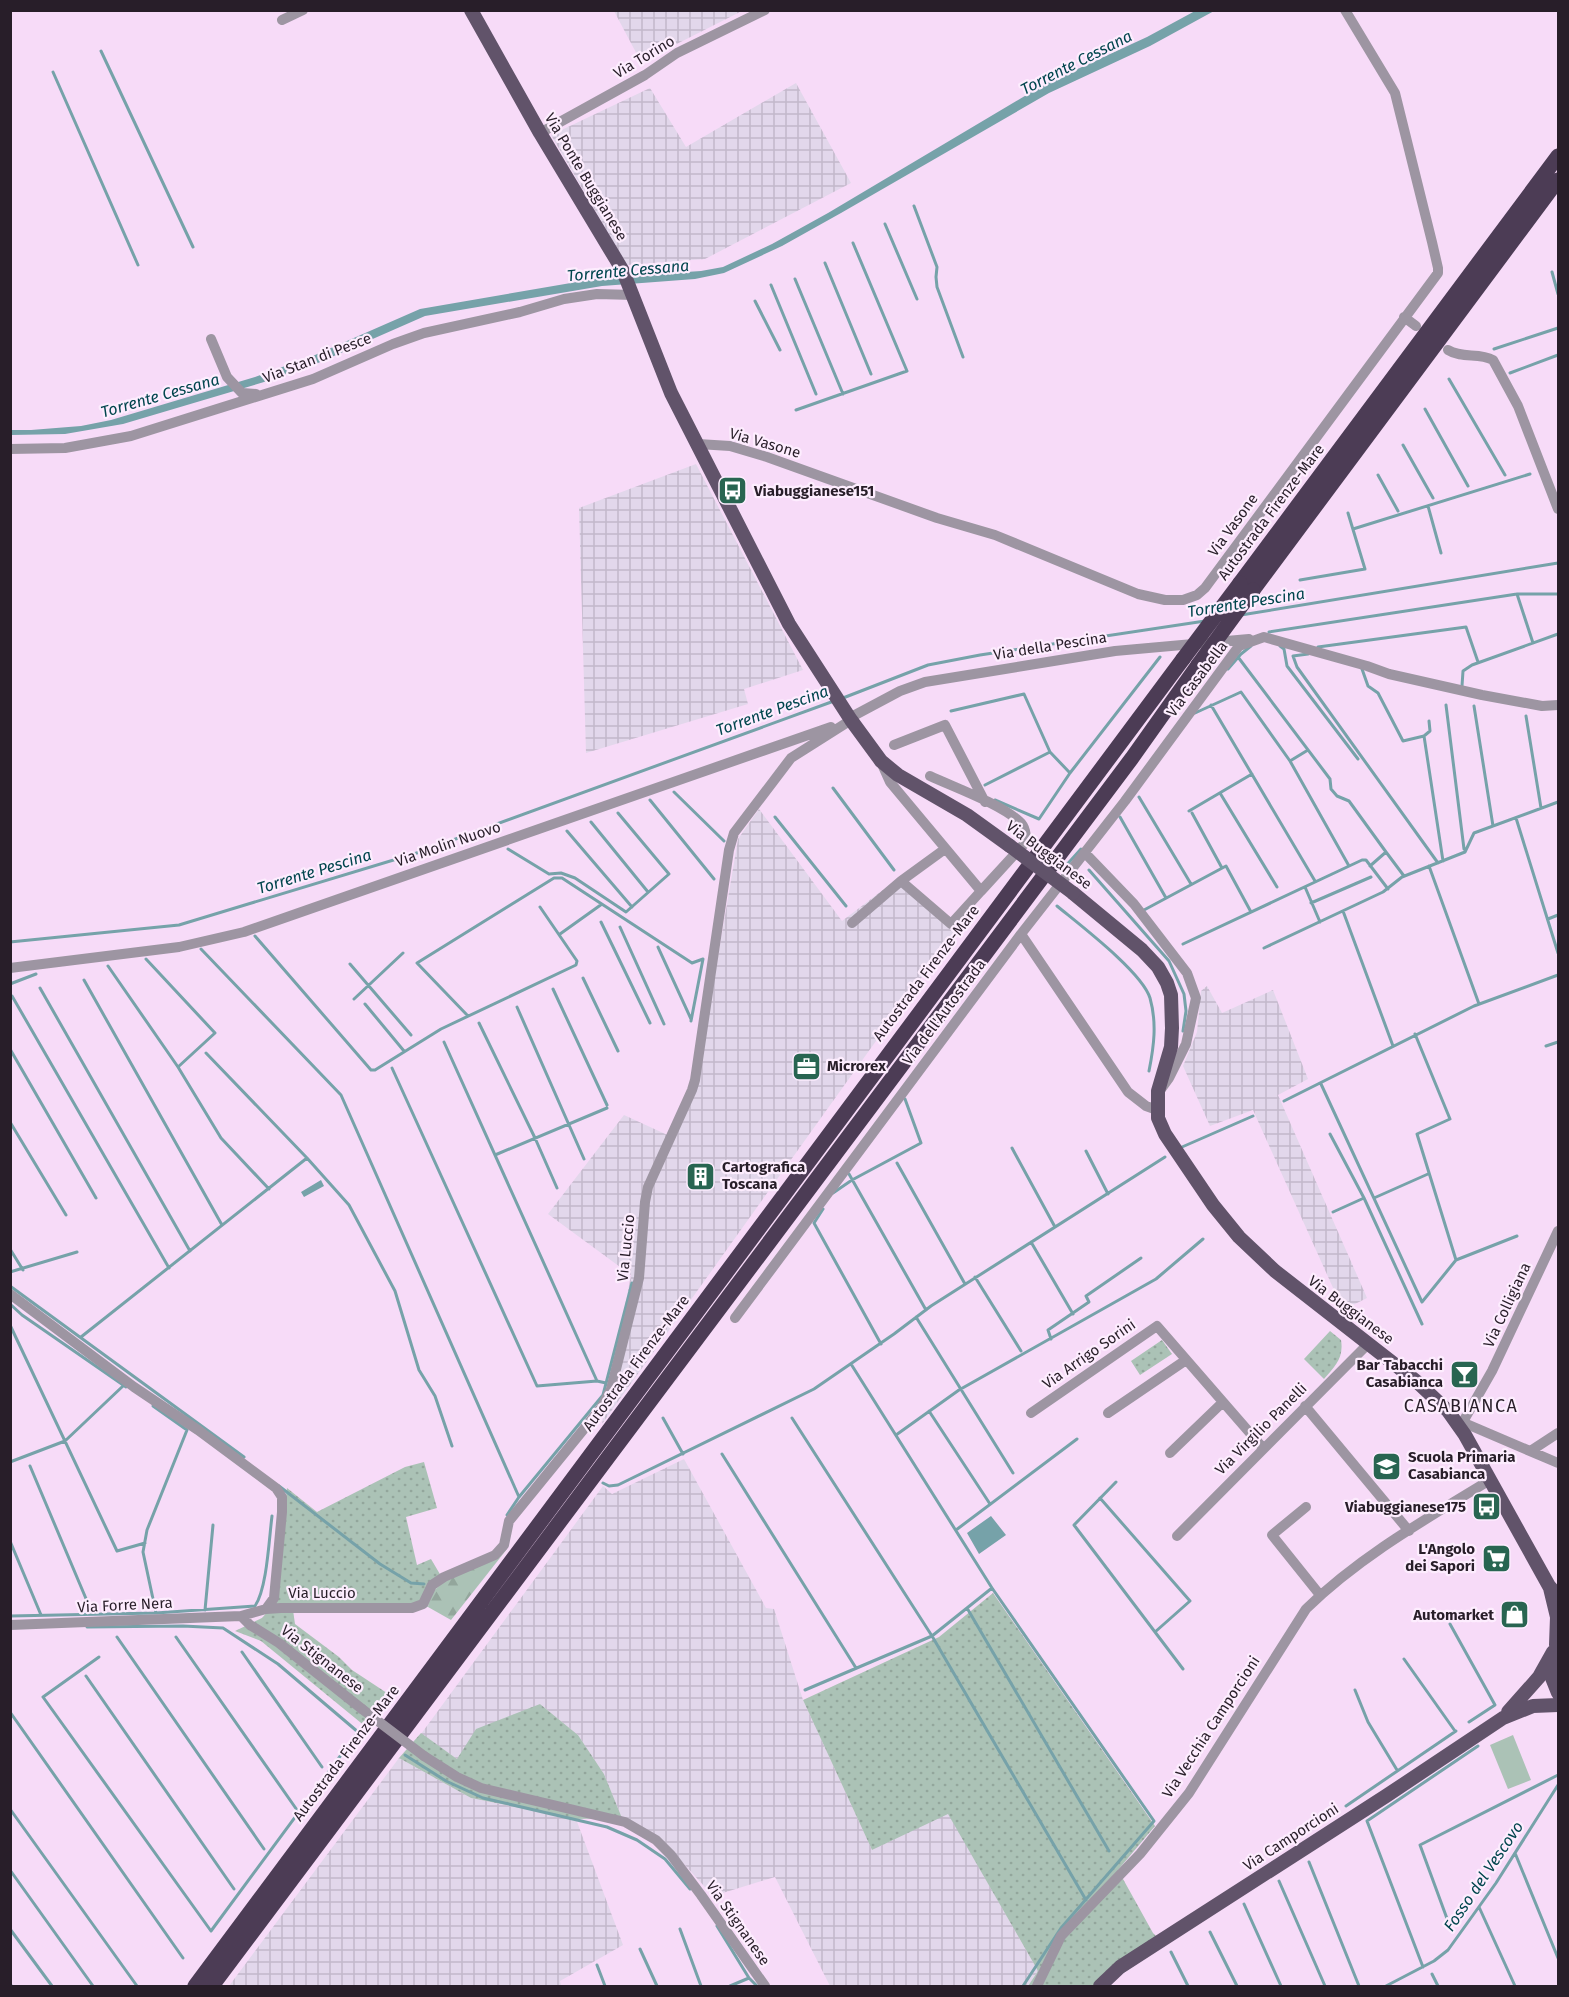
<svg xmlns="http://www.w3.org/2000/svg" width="1569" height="1997" font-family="'Fira Sans',sans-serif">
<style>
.industrial{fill:url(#industrial-grid)}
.grass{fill:url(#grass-dots)}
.forest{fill:url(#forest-firs)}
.pitch{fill:#abc2b6}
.water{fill:#76a2a9}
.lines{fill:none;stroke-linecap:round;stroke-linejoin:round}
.stream{stroke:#76a2a9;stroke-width:3}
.minor{stroke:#9d95a2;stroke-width:10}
.major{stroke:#61536a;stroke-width:14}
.highway{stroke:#4c3c55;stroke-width:15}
.minor-bridge{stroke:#9d95a2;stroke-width:10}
.major-bridge{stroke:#61536a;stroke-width:14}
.highway-bridge{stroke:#4c3c55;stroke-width:15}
.labels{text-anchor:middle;stroke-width:4.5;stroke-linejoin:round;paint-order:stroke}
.street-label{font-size:15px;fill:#281e29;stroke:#fdedfe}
.poi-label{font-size:15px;font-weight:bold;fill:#281e29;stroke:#fdedfe;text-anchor:start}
.water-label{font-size:16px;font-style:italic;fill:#00454d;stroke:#fdedfe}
.quarter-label{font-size:18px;letter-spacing:1.5px;fill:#281e29;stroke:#fdedfe}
</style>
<defs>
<pattern id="industrial-grid" width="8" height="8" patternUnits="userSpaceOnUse" patternTransform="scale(1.5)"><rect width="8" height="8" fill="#e2d7eb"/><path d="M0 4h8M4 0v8" fill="none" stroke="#c2b8ca"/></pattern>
<pattern id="grass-dots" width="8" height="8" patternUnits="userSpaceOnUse" patternTransform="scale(1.5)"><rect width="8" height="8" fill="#abc2b6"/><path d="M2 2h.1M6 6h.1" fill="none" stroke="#93a69c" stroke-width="1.8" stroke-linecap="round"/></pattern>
<pattern id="forest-firs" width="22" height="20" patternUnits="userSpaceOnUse" patternTransform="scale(1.5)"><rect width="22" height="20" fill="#abc2b6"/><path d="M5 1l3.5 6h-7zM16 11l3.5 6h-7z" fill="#93a69c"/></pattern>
</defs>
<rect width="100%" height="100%" fill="#f7dbf8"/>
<path class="industrial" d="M614,11H742L641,62Z
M796,83L851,183L705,259L627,265L551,135L650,88L686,147Z
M696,464L803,670L744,689L748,704L586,753L579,508Z
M759,809L842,921L896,880L954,932L602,1424L631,1275L548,1214L624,1115L674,1138L695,1092L738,839Z
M1207,986L1222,1013L1273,990L1308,1079L1278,1095L1367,1298L1343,1310L1253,1110L1210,1126L1183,1066L1197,1032L1201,991Z
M684,1459L766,1608L774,1609L803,1700L872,1850L948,1813L1038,1971L1028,1986H830L775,1877L713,1896L665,1843L622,1818L604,1774L578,1735L540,1704L457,1759L421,1734L603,1486L612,1494Z
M399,1758L471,1798L576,1819L623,1945L560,1981L561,1986H229Z"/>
<path class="grass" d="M1330,1331L1341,1340C1344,1358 1335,1366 1324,1379L1304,1359Z
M1162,1340L1172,1354L1140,1375L1131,1361Z
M424,1462L437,1508L406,1517L417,1565L431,1559L444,1581L431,1594L428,1607L405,1603H292L295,1624L339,1657L352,1670L393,1697L366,1727L261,1641L235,1631L262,1618L276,1602L287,1488L317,1512L405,1467Z
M993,1593L1155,1826L1118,1870L1153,1933L1165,1945L1104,1986H1028L1038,1971L948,1814L872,1850L803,1700L939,1637Z
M540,1704L578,1735L604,1774L622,1818L576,1819L471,1798L399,1758L421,1733L457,1759L476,1729Z"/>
<path class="forest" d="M505,1548L507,1549L451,1620L428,1607L431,1594L444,1581Z"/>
<path class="pitch" d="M1513,1735L1531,1780L1508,1789L1490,1745Z"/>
<path class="water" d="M1195,11H1214L1150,46L1049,93L841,213L782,246L724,273L695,279L602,286L425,316L318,363L264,382L123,424L65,434L11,435V430H31L81,426L111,420L255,377L315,355L420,309L600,278L701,271L723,267L772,244L828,213L1045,84L1147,37Z
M321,1180L324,1186L304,1197L301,1192Z
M991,1516L1006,1535L979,1554L967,1533Z"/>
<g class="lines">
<path class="stream" d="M101,51L193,247
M53,72L138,265
M914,206L937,267L936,277L937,287L963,357
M885,224L917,299
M825,263L871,374
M1552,272L1558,294
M795,279L843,394
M771,285L816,394
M755,301L780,350
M1494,349L1558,328
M1510,373L1558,355
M1449,379L1505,475
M1425,409L1468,486
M796,410L907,371L853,243
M1403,445L1433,498
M1378,475L1398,511
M1428,506L1441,553
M1353,529L1530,474
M1300,580L1365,569L1348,513
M1517,594L1533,643
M1241,615L1558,563
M1269,632L1517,594H1558
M1280,646L1284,649L1287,666L1358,759
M1318,647L1466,627L1478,662
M1308,654L1293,656L1297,667L1438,863
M1238,657L1330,779L1331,789L1337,796L1349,801L1386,852
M1228,669L1241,654L1251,646
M1362,669L1368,686L1378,693L1403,741L1424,736L1430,731L1429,721
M1462,686L1463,671L1472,665L1558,634
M843,698L928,665L980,655L1205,621
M1211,705L1315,881
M1446,705L1464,849
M1474,706L1493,826
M951,711L1024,694L1050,752L1070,773
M1195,713L1241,692L1290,761L1349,866
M1526,716L1541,808
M1424,736L1443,861
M1290,761L1308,750
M985,785L1050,752
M833,788L894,870
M674,792L724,841
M1220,793L1277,887
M1139,797L1191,884
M650,800L714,879
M995,800L1039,819L1070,773L1160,657
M1189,811L1252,774
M1192,813L1222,868
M775,817L846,906
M1120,817L1166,898
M1516,818L1558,953
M591,822L648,892
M567,831L632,907
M508,849L549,874L561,873L575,878L626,912L669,874L618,813
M1370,866L1386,852L1404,876
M1429,866L1479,1004
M1062,870L1081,849
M1089,870L1169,961L1184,994L1186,1011L1183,1031
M1305,887L1320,922
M1311,903L1371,877
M1057,906C1080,925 1142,972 1150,998C1157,1023 1154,1046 1149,1071
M1144,910L1226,866L1251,912
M1343,911L1393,1046
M1548,919L1558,915
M601,922L650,1023
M620,927L664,1024
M560,934L602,904
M255,936L371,1070H375L441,1029L576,965L577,961L540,907
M10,942L179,925L420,852L834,701
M1183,944L1362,860H1366L1388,889
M658,947L691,1019
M1264,948L1383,892L1402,877L1465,852L1474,833L1558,802
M201,949L341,1095L519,1497
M146,959L215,1033L178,1067
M350,964L411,1035
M108,966L178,1067L221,1138L269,1189
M583,978L618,1051
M84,980L222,1225
M10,984L36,974
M40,988L190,1251
M553,989L607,1105
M12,996L169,1268
M354,999L403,953
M365,1004L404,1051
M517,1007L584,1159
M468,1016L417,963L554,878H562L692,963L703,959L691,1021
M479,1023L535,1138L557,1188
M1415,1034L1450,1119L1417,1134L1456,1260
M444,1042L597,1381
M1546,1046L1558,1042
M10,1049L96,1198
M206,1053L307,1158L349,1205L395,1291L419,1370L435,1396L452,1446
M392,1068L537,1386L597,1381L606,1383
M1321,1084L1422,1302L1456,1260L1517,1236
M1284,1101L1474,1006L1558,975
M10,1122L66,1215
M1330,1134L1364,1198L1422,1324
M1182,1147L1253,1116
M1012,1148L1055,1227
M1086,1151L1108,1194
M495,1155L607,1108
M897,1163L965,1284
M849,1174L926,1310
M833,1193L852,1180L921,1143L905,1099
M1374,1198L1428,1174
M823,1209L814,1223L881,1344
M1333,1212L1364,1198
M1031,1242L1073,1314
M10,1249L23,1270
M10,1272L77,1252
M975,1277L1021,1351
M10,1286L244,1457
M10,1304L22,1315L126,1387
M916,1317L1013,1473
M10,1325L117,1551L145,1543
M81,1337L307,1158
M1051,1339L1048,1330L1089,1302L1086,1296L1141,1258
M851,1364L992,1588L1154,1821L1061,1928L1023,1986
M153,1406L187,1430L147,1530L143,1552L156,1613
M929,1411L990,1504
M663,1418L683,1454
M792,1418L932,1636L1086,1900
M896,1435L959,1390L1156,1279L1203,1239
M722,1454L856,1668
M10,1462L65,1441L123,1386
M30,1466L87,1601
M1116,1482L1074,1525L1183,1669
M603,1483L609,1486L618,1485L814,1389L894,1334L931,1306L1165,1157
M279,1486L380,1564L411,1583L424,1584
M1100,1498L1190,1601L1155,1632
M507,1515L519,1497L603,1395L632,1283
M956,1530L1077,1439
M10,1541L41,1615
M967,1608L1109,1851
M205,1610L213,1525
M10,1616L156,1613L255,1606C267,1589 269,1539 272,1516
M1450,1624L1495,1705L1469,1722
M87,1627L183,1626L223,1628L278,1664L358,1732L211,1931L43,1697L99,1657
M117,1637L264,1849
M176,1637L297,1810
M242,1652L322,1767
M1404,1659L1455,1731
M86,1676L234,1889
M805,1690L932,1636L992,1588
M1355,1690L1368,1722L1397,1770
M10,1712L183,1958
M405,1755L446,1781L483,1798L607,1827L637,1840L665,1859L690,1889
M1346,1806L1456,1731
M10,1809L137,1986
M1515,1853L1558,1958
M1309,1862L1359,1986
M10,1870L93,1986
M1279,1881L1325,1986
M1244,1904L1281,1986
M1479,1907L1515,1986
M1449,1924L1420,1845L1558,1775
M717,1926L749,1978L757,1986
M10,1929L52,1986
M680,1929L701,1986
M1210,1932L1237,1986
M640,1949L657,1986
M1171,1952L1188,1986
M597,1965L605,1986
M1423,1967L1367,1821L1478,1746
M1432,1974L1438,1986
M10,1985L12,1986
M730,1986L749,1978
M1386,1986L1434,1961L1448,1950L1496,1883L1558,1785"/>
<path class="minor" d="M282,20L303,10
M540,133L645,75L677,53L765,10
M1404,317L1416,326
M211,339L227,377L242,393L256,394
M1448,350C1462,359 1479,352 1493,360L1518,406L1558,509
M698,444L730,446L767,457L937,518L995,535L1138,594L1165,600H1183L1197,595L1205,588L1438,273V268L1432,242L1395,93L1345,10
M10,449L65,448L131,436L313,379L393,344L424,333L520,312L564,299L597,294L634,295
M849,715H855L900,691L925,682L1115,651L1249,639
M894,745L945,725L985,802
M881,762L890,782L981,891L951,924L901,881
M930,776C956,788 998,803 1019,821C1025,826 1027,835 1025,843L981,891
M1085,853L1134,904L1187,973L1196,998L1186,1044L1169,1078L1161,1089
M852,923L901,881L945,849
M1021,934L1125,801L1239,646L1264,637L1367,666L1389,674L1482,695L1542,706L1558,705
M10,968L179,947L244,932L831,727
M10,1294L134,1387L198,1430L276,1488L282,1497V1512L274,1598L266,1609
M735,1318L1021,934L1128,1092L1146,1106L1157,1110
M1305,1406L1409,1531
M1031,1413L1157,1326L1263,1448
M1108,1413L1186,1360
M1462,1422L1558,1463
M1460,1427L1492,1371L1558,1231
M1532,1450L1558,1433
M1170,1453L1223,1402
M1306,1507L1272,1535L1320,1595
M1177,1536L1368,1344
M241,1616L250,1625L279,1643L362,1709
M10,1625L241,1616L266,1609L281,1608H412L423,1604L432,1585L444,1577L495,1555L504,1545L509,1521L601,1408L611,1389L639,1278L645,1202L648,1187L692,1090L695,1080L729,850L734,833L791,758L851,720
M424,1756L457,1777L481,1788L625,1822L656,1840L671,1855L701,1895L765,1986
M1037,1986L1061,1936L1140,1854L1189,1793L1306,1609C1359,1557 1426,1519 1490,1480"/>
<path class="major" d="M471,10L540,133L623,271L671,393L789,624L851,720L881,761L898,775L967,815L1010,846
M1073,893L1142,950L1158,967L1167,983L1171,995L1172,1028L1171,1047L1158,1091V1118L1165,1134L1213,1205L1239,1237L1275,1271L1416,1381L1448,1411L1465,1435L1549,1586L1558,1596
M1550,1588L1557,1617L1556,1645
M1551,1659L1552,1678L1558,1693
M1508,1712L1539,1677L1553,1652
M1100,1986L1120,1967L1386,1796L1503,1718L1533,1706L1558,1705"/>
<path class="highway" d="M1240,583L1558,156
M1253,590L1558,180
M195,1986L1183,659
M212,1986L1132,758L1198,665"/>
<path class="minor-bridge" d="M362,1709L424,1756"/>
<path class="major-bridge" d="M1010,846L1073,893"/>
<path class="highway-bridge" d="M1183,659L1240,583
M1198,665L1253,590"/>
</g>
<defs>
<symbol id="bus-square" viewBox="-11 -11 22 22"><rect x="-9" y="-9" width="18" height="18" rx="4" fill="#286551" stroke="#fdedfe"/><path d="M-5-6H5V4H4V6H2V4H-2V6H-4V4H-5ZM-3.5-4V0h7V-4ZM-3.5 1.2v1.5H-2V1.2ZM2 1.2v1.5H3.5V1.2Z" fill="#fff"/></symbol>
<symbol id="office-square" viewBox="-11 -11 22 22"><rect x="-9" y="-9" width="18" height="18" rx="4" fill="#286551" stroke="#fdedfe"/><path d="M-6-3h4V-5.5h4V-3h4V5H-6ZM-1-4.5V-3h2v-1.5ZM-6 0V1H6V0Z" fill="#fff"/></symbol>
<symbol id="building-square" viewBox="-11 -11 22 22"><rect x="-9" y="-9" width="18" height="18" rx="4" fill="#286551" stroke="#fdedfe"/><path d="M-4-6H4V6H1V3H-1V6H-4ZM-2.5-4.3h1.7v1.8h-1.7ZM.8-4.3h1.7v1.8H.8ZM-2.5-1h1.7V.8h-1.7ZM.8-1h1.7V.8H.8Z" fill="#fff"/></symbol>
<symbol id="bar-square" viewBox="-11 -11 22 22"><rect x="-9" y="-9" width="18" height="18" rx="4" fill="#286551" stroke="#fdedfe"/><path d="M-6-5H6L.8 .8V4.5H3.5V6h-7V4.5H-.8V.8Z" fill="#fff"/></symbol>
<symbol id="school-square" viewBox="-11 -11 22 22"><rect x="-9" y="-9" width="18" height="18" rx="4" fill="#286551" stroke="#fdedfe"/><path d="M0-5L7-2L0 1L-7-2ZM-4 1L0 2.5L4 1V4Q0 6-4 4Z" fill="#fff"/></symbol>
<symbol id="supermarket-square" viewBox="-11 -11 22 22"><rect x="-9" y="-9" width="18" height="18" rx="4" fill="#286551" stroke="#fdedfe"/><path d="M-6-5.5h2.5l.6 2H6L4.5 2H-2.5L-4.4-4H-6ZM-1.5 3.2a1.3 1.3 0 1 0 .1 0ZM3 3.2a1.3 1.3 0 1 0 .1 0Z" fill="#fff"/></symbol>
<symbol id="shop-square" viewBox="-11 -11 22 22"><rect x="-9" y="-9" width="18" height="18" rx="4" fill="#286551" stroke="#fdedfe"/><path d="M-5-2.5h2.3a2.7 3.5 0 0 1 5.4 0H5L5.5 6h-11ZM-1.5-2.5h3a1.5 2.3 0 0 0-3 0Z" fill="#fff"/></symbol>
</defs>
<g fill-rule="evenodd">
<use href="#bus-square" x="716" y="474" width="33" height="33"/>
<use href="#office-square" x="790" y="1050" width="33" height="33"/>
<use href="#building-square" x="684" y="1160" width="33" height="33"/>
<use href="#bar-square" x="1448" y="1358" width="33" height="33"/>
<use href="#school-square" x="1370" y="1450" width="33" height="33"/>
<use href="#bus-square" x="1470" y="1490" width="33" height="33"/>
<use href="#supermarket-square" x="1480" y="1542" width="33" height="33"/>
<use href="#shop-square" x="1498" y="1598" width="33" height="33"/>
</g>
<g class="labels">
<g class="street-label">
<text transform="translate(644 57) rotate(-31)" y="5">Via Torino</text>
<text transform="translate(586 177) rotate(59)" y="5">Via Ponte Buggianese</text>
<text transform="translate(317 358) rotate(-21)" y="5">Via Stan di Pesce</text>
<text transform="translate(765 443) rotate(16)" y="5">Via Vasone</text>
<text transform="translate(1271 512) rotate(-53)" y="5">Autostrada Firenze-Mare</text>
<text transform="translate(1233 525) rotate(-54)" y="5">Via Vasone</text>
<text transform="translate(1050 646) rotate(-9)" y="5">Via della Pescina</text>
<text transform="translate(1197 679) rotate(-53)" y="5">Via Casabella</text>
<text transform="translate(448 844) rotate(-19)" y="5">Via Molin Nuovo</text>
<text transform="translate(1049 855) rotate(37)" y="5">Via Buggianese</text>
<text transform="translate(926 973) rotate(-53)" y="5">Autostrada Firenze-Mare</text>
<text transform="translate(944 1012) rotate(-53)" y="5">Via dell'Autostrada</text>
<text transform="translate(626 1248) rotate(-84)" y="5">Via Luccio</text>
<text transform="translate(1507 1305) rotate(-65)" y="5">Via Colligiana</text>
<text transform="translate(1351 1310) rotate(37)" y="5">Via Buggianese</text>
<text transform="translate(1089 1354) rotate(-35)" y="5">Via Arrigo Sorini</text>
<text transform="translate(636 1363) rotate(-53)" y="5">Autostrada Firenze-Mare</text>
<text transform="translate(1261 1429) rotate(-45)" y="5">Via Virgilio Panelli</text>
<text x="322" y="1598">Via Luccio</text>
<text transform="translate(125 1605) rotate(-3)" y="5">Via Forre Nera</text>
<text transform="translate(322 1659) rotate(38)" y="5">Via Stignanese</text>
<text transform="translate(1211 1727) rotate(-57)" y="5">Via Vecchia Camporcioni</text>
<text transform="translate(346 1753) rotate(-53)" y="5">Autostrada Firenze-Mare</text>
<text transform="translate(1291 1837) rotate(-33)" y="5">Via Camporcioni</text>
<text transform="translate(738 1923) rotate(55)" y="5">Via Stignanese</text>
</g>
<g class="poi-label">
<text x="754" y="496">Viabuggianese151</text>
<text x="827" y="1071">Microrex</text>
<text x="722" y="1172">Cartografica<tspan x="722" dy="17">Toscana</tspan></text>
<text x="1443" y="1370" text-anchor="end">Bar Tabacchi<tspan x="1443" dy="17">Casabianca</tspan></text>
<text x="1408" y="1462">Scuola Primaria<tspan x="1408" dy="17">Casabianca</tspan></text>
<text x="1466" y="1512" text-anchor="end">Viabuggianese175</text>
<text x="1475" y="1554" text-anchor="end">L'Angolo<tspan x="1475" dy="17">dei Sapori</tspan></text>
<text x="1494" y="1620" text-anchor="end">Automarket</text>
</g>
<g class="water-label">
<text transform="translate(1076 62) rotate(-27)" y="6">Torrente Cessana</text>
<text transform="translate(628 270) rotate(-5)" y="6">Torrente Cessana</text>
<text transform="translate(160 395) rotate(-16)" y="6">Torrente Cessana</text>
<text transform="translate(1246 602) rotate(-9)" y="6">Torrente Pescina</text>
<text transform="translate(772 710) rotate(-20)" y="6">Torrente Pescina</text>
<text transform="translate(314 871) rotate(-17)" y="6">Torrente Pescina</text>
<text transform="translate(1483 1876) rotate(-56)" y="6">Fosso del Vescovo</text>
</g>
<g class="quarter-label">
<text x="1461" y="1412">CASABIANCA</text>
</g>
</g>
<rect width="1569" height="1997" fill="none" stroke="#281e29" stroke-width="24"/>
</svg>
